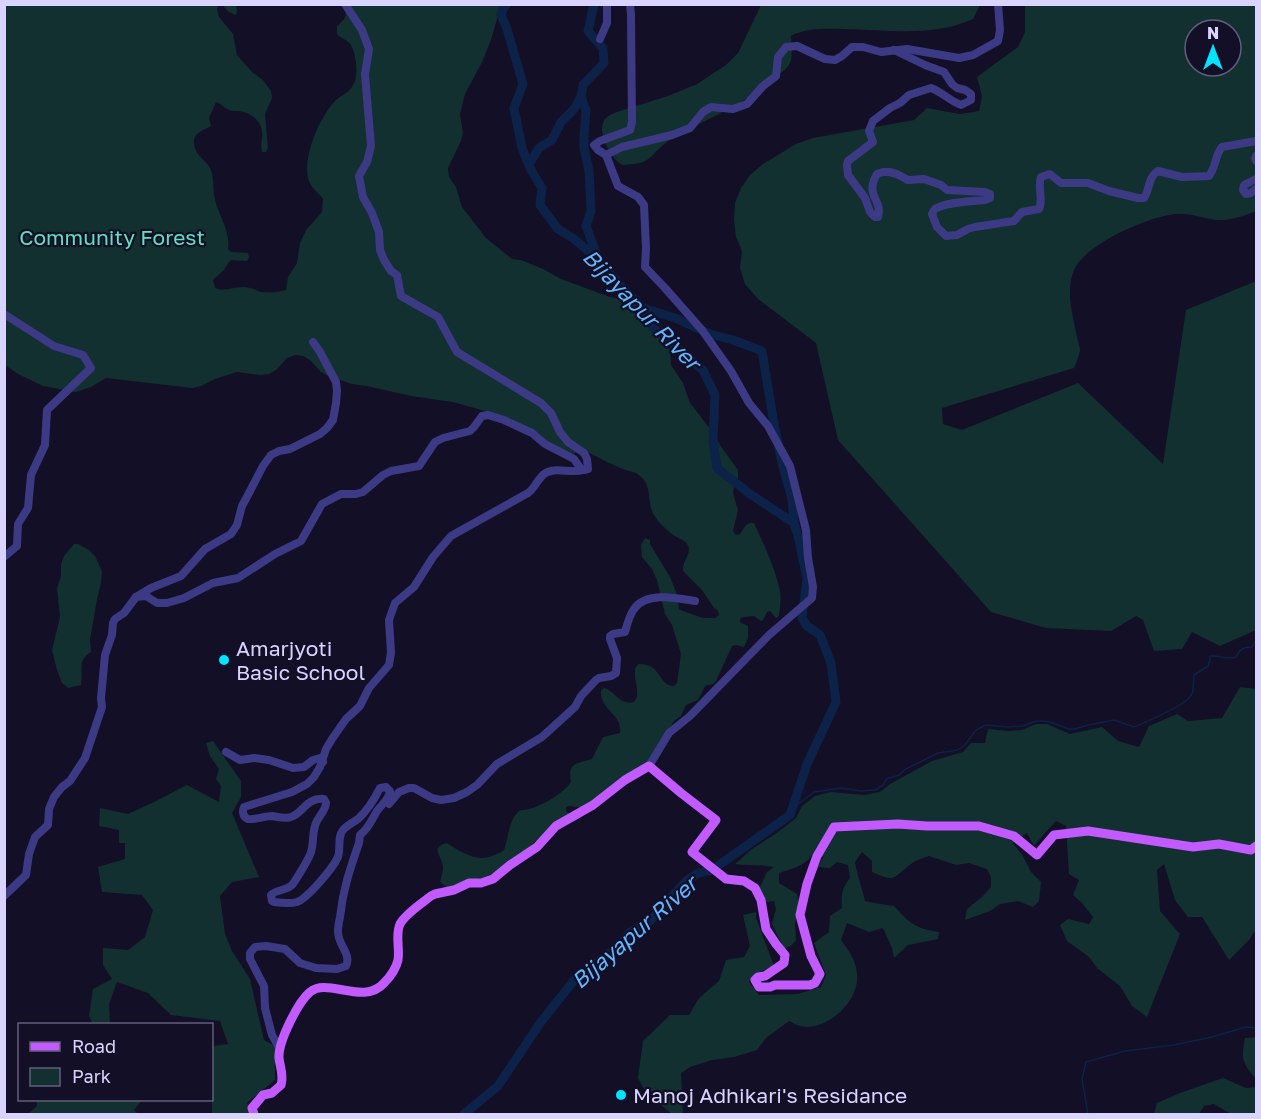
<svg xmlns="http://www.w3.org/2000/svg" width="1261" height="1119" viewBox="0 0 1261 1119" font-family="'Golos Text',sans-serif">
<rect width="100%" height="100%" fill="#130f26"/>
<g fill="#12302f" fill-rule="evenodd">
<path d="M5 5H236L237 11 236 15 229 12 223 6 219 5 217 9 219 17 233 34 237 55 252 72 263 80 271 91 272 98 265 114 268 148 266 152H262C260 145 263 139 262 132 261 120 250 112 238 111 237 111 230 111 229 110 224 108 221 104 216 102L209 118 211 126C205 130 195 132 194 140 193 155 205 158 210 168 214 176 213 186 214 195 217 214 231 230 228 249L231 252 248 253 249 257 247 261 231 260 228 263 224 270 213 280 215 288C224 292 233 287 243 287 251 287 255 290 262 292 270 293 279 292 286 290L288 277 297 263 300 243 306 230 322 212 323 199C318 192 312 189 309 181 301 159 320 116 336 100 342 95 350 92 353 85 359 76 356 54 351 45 347 39 341 39 337 34V26C346 18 349 15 341 5H501L491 40 482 62 465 94 460 114 463 133 461 141 448 168 449 177 456 187 462 207 486 238 512 259 521 260 543 269 561 279 610 297 622 299 642 305 651 312 658 326 668 336 664 344 666 348 670 349 671 365 683 383 690 403 711 430 722 448 738 470V478L734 485 733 493 738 510 733 531 735 534 739 535C745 529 744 522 754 523 763 543 774 565 779 587 782 596 780 606 779 616L776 618 770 611 767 612 763 620 761 621 754 616 742 617 740 619V622L748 626V638L744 647 736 645 732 646 716 681 713 684 705 686 698 700 686 705 681 716 674 721 649 762 583 808 570 806 566 807V811L569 814 547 833 540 837 523 853 496 873 448 888 440 882C441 877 443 872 443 867 443 856 429 849 446 843 451 845 454 848 458 850 476 860 487 861 504 850 508 840 509 821 517 813 520 809 526 810 530 809 544 804 563 794 571 782 567 761 578 764 592 759L603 737 620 733C623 714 599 710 601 690L605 688C613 691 618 700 625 702 645 707 634 682 635 673 635 667 635 669 638 664 662 663 658 686 674 686L677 683 681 654 672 625 665 614 657 580 652 569 642 557 641 545 645 538 650 540V544L670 577 676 592 679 609 683 611 703 618H715L719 615 718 611 714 608 702 590 683 571C682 562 689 557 689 549 688 540 678 539 672 534 667 530 660 524 656 518 644 503 656 485 636 473 631 471 624 470 618 467 604 461 591 453 576 447L575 454 566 452 539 437 532 430 485 411 453 402 411 396 367 386 352 384 328 376 321 372 310 360 303 356 295 355 287 358 276 370 269 374 261 375 237 372 215 379 201 386 192 388 106 378 91 387 76 392 43 386 18 374 5 365Z"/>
<path d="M761 5 762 4 980 5 973 19C934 37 887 30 845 29 827 29 808 27 791 36 791 43 793 56 790 63 788 68 782 72 777 76 759 91 737 105 715 116 699 124 682 131 667 142 653 152 651 163 633 164 630 164 627 165 624 165 612 162 598 134 603 123 605 117 611 114 617 112L668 96 697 84 726 65 738 53Z"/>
<path d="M1025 5H1256V211C1244 216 1230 221 1216 220 1202 218 1190 213 1176 214 1149 216 1085 244 1074 270 1065 291 1073 316 1077 337 1078 341 1080 346 1080 351 1079 356 1076 363 1074 368L942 408 943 424 962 430 1078 383 1163 464 1186 310 1256 281V630L1220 646 1192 632 1182 649 1154 651 1143 620 1136 616 1111 631 1046 628 991 612 838 440 816 343 758 299 745 284 740 268 742 251 736 237 734 220 735 203 741 188 750 175 763 164 796 144 813 138 914 120 927 108 960 114 979 111 982 96 977 77 1018 47 1025 32ZM1195 30H1231V66H1195Z"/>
<path d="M74 544H78L89 550 95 556 102 571 101 583 97 599 90 640 91 652C76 661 84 671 81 685L68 688 62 683 57 670 52 650 60 617 57 588 61 576V564L64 556Z"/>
<path d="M1240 687 1256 689V936L1254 932 1249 940 1229 960 1202 917H1188L1175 900 1164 864 1157 870 1160 911 1180 934 1147 1017 1132 1006 1120 986 1097 968 1089 957 1067 941 1060 925 1068 919 1089 924 1093 917 1082 903 1073 895 1079 880 1069 874 1066 826 1056 821 1044 834 1034 846 1027 833 1013 843 1023 856 1031 872 1041 882 1039 901 1033 907 1018 901 1000 904 990 911 965 920 967 909 982 897 991 887V877L987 869 969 863 956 865 929 856C923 858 916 860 911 864 892 878 897 883 872 872V861L862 852 855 862C857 875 862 887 865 901L874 903 894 906C911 924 914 928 939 932L938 939 908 945 894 958 892 948 883 928 869 932 847 923 841 940C849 951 856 960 857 974 860 999 831 1027 807 1027 801 1027 794 1024 789 1021L766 1038 757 1050 734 1057 712 1060 690 1067 681 1073 683 1114H672L661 1105 647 1095 638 1078 643 1041 670 1015H689L699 998 719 981 726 960 744 957 750 946 743 915 756 912V918L774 966 755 974 749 982 759 995 798 994 821 987 826 975 814 943 829 932 830 916 842 908C841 896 842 887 850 878L848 865 837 862 830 868 818 867 823 857 817 847C807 866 797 867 779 873V883L797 894 799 903 795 924 796 940 792 945 784 949 772 924 776 909 774 901 766 902 759 889 767 872 774 867C760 864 749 866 735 864L752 849 778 832 796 818 802 806 815 796 831 792 864 795 880 792 890 784 932 761 963 752 971 743H985L988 729 1008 731 1022 730 1036 724H1047L1070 734 1102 727 1118 741 1139 747 1149 726 1177 714 1188 721 1222 718Z"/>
<path d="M213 741 241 781V797L232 813 259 877 232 882 220 896 225 934 232 951 250 979 264 1040 275 1046V1080L247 1103 252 1114H212V1046L228 1044 220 1021 171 1015 148 993 117 982 109 1004 110 1024H93L89 1016 93 989 112 979 103 965V948L128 950 145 937 153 910 142 895 102 892 98 867 125 859V843H119V830L99 826 100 808 128 814 154 802 187 785 219 802 221 786 216 779 219 769 210 756 206 743Z"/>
<path d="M1256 1037V1079C1242 1062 1241 1060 1245 1038Z"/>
<path d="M1223 1078 1246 1088 1256 1087V1114H1231L1214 1104 1204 1106 1199 1114H1154L1157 1103 1180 1093Z"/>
<path d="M37 1100H142L134 1110 138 1114H28L37 1106Z"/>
</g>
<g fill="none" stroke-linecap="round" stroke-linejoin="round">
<g stroke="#0c2248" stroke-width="1.5">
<path d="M504 4V7"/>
<path d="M790 815 798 804 814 792 842 788 860 791 875 790 882 786 887 779 899 775 906 769 938 753 958 750 965 745 976 730 986 725 1007 727 1023 726 1036 721H1043L1050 722 1069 729H1075L1088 725 1114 720 1134 727C1146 722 1187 705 1192 694 1194 690 1193 680 1194 675L1208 666 1211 656C1220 655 1226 660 1236 657 1240 649 1244 647 1252 647L1256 640"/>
<path d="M1088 1114 1082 1079 1086 1062 1125 1051 1174 1045 1212 1037 1246 1027 1256 1028"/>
</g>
<g stroke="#0c2248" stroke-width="9">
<path d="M581 97 586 110 584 135V148L589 171 591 211 586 226 598 258"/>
<path d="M529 164 539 148 552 140 561 122 574 109 581 97 583 85 604 63 603 48 588 31 594 4"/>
<path d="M643 308 675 318 710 334 733 340 762 351 774 424 782 463 792 499 794 523"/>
<path d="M464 1114 498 1086 541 1022 575 979 619 946 629 933 650 921 686 881 698 873 712 870 790 815 807 764 836 702 831 663 820 635 807 626 802 618 807 579 799 540 794 523 750 494 717 468 713 440 715 395 703 370 652 326 643 308 621 286 598 259 574 239 558 229 540 205 542 188 531 170 522 148 514 108 523 84 507 29 501 15 504 7 507 4"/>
</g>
<g stroke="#3d3a85" stroke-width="8">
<path d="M630 4 631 15 632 122 630 130 600 141 594 145 598 150 606 155 618 186 638 197 644 205 646 248 645 267 665 288 702 330 731 371 749 403 768 426 790 466 806 530 808 558 813 587 812 598 769 635 690 716 669 733 649 766"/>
<path d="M600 39 607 23V4"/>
<path d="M894 50 925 65 944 72 952 84 957 88 965 90 971 94V100L961 105C950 101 942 92 931 88L909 95 900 103 890 108 873 121 869 131 873 142 848 161 847 165 848 175 865 198 870 212 875 217H878C883 199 864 196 877 174L883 172H889L897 174 908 180 924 179 941 185 947 190 985 192 990 194V198L985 200C973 201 942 202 934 210 933 211 933 213 932 214L937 227 946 236 957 235 968 229 975 227 1014 221 1022 212 1039 209C1044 199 1037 188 1041 177L1050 174 1061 183H1088L1109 191 1138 198H1144C1150 189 1148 177 1158 171L1182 177 1209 176C1216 167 1215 155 1222 147L1256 141"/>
<path d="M606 155 622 147 672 135 690 128 703 112 711 107 733 109 747 104 763 86 776 76 778 57 786 47 797 46 825 59 835 60 842 56 852 47H863L881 52 907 49 959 58 973 55 998 41 1000 30 998 4"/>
<path d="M1256 156 1255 158 1256 161"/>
<path d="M1256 179 1244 185 1243 190 1246 194 1251 193 1256 189"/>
<path d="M4 314 54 346 83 355 91 368 47 410 45 445 31 475 28 508 18 524 17 546 4 557"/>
<path d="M136 597 146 596 157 603H167L184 598 213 583 238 578 275 554 301 541 322 504 341 494H356L363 492 383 475 391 471 419 466 435 442 443 438 470 431 474 427 482 416 488 415 504 420 532 433 545 444 574 459 581 469 585 470 588 469 587 459 584 453 568 442 560 432 551 413 541 403 457 352 438 317 401 296 397 275 391 271 384 260 380 250 379 232 372 213 363 197 362 192 359 176 367 162 371 146 365 74 369 49 362 30 345 4"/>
<path d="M226 752 240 760 254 758 269 760 293 768 304 767 313 760 320 758 323 762"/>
<path d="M389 804 399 792 409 788H414L432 798 441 800 454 798 467 792 477 785 497 764 542 737 575 707 581 696 596 680 599 678 611 676 616 673 617 658 610 639V636L613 634 625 632C627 625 629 616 634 609 646 591 677 598 695 601"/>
<path d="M4 896 26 875 29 854 35 837 48 825 49 809 54 797 62 787 70 781 85 758 102 707 101 698 105 655 112 635 113 623 115 619 124 613 136 597 151 588 181 576 205 549 231 534 237 525 242 506 249 493 263 466 271 455 279 451 290 449 320 434 327 428 333 420 336 403 337 391 336 382 320 352 313 342"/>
<path d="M280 1049 272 1035 265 1008 264 986 250 959V953L255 947 266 946 285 949 300 963 316 968 337 969 346 966C352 954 337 944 338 931 338 926 339 922 340 917 343 889 350 869 359 843L360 835C369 828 371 821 377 811 382 804 389 800 390 791L386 787 380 788C374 800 368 810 358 819 354 822 347 825 343 830 337 837 341 849 338 857 333 868 308 898 297 902 290 904 281 903 274 902L272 901 271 895C277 889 286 891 292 885 296 880 310 857 311 852 314 842 312 833 316 823 319 816 326 810 326 803L324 799C307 797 303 813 291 817 286 819 278 817 272 816 264 816 256 820 248 819 243 817 242 812 244 807L292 792 307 784 314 777 320 767 326 749 332 739 346 719 360 706 369 688 389 665 391 653 389 620 395 603 414 587 433 557 451 536 528 493C535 488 537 480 544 474 554 466 571 474 583 470"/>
</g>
<path stroke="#c25bff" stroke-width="9" d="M254 1114 252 1108 263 1095 272 1093 281 1085C284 1075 280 1067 279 1058 278 1042 298 1002 310 992 327 977 364 1006 384 983 390 977 396 969 398 960 400 948 395 935 400 924 405 914 422 903 431 896L435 894 454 890 469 883H481L493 879 510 865 537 847 556 826 593 805 625 780 649 766 681 793 716 820 692 852 726 879 744 881 755 888 761 900 766 929 776 944 785 955 784 963 765 976 758 977 755 980 759 987H770L775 985H810L815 983 820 974 811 956 800 915 807 884 817 856 834 827 898 824 927 826H979L1014 836 1037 855 1054 835 1088 831 1193 847 1219 844 1251 850 1256 846"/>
</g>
<g fill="#00e5ff" stroke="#130f26" stroke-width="2">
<circle cx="224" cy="660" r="6"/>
<circle cx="621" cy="1095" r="6"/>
</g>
<g text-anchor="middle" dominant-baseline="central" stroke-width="4.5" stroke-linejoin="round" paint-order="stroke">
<g font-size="21" fill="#5fe0c0" stroke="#130f26">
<text x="112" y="237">Community Forest</text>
</g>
<g font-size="21" fill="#d9d4ff" stroke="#130f26" text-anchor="start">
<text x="236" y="648">Amarjyoti<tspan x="236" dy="24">Basic School</tspan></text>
<text x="633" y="1095">Manoj Adhikari's Residance</text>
</g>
<g font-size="22" font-style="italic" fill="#62b6ff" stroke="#130f26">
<text transform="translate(642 309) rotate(46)">Bijayapur River</text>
<text transform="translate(634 932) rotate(-41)">Bijayapur River</text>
</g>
</g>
<rect width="1261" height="1119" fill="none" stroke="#d9d4ff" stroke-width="12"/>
<rect x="18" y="1023" width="195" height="78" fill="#130f26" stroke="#625e7d" stroke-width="1.5"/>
<rect x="30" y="1042" width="30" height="9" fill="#c25bff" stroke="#625e7d" stroke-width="1.5"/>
<text x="72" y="1053" font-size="18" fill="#d9d4ff">Road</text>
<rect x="30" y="1068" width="30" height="18" fill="#12302f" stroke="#625e7d" stroke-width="1.5"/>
<text x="72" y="1083" font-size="18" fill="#d9d4ff">Park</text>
<g transform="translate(1213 48)"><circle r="28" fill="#130f26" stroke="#625e7d" stroke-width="1.5"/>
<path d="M0-4.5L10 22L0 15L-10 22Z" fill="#00e5ff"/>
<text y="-9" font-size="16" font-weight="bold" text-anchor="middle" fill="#d9d4ff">N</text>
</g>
</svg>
